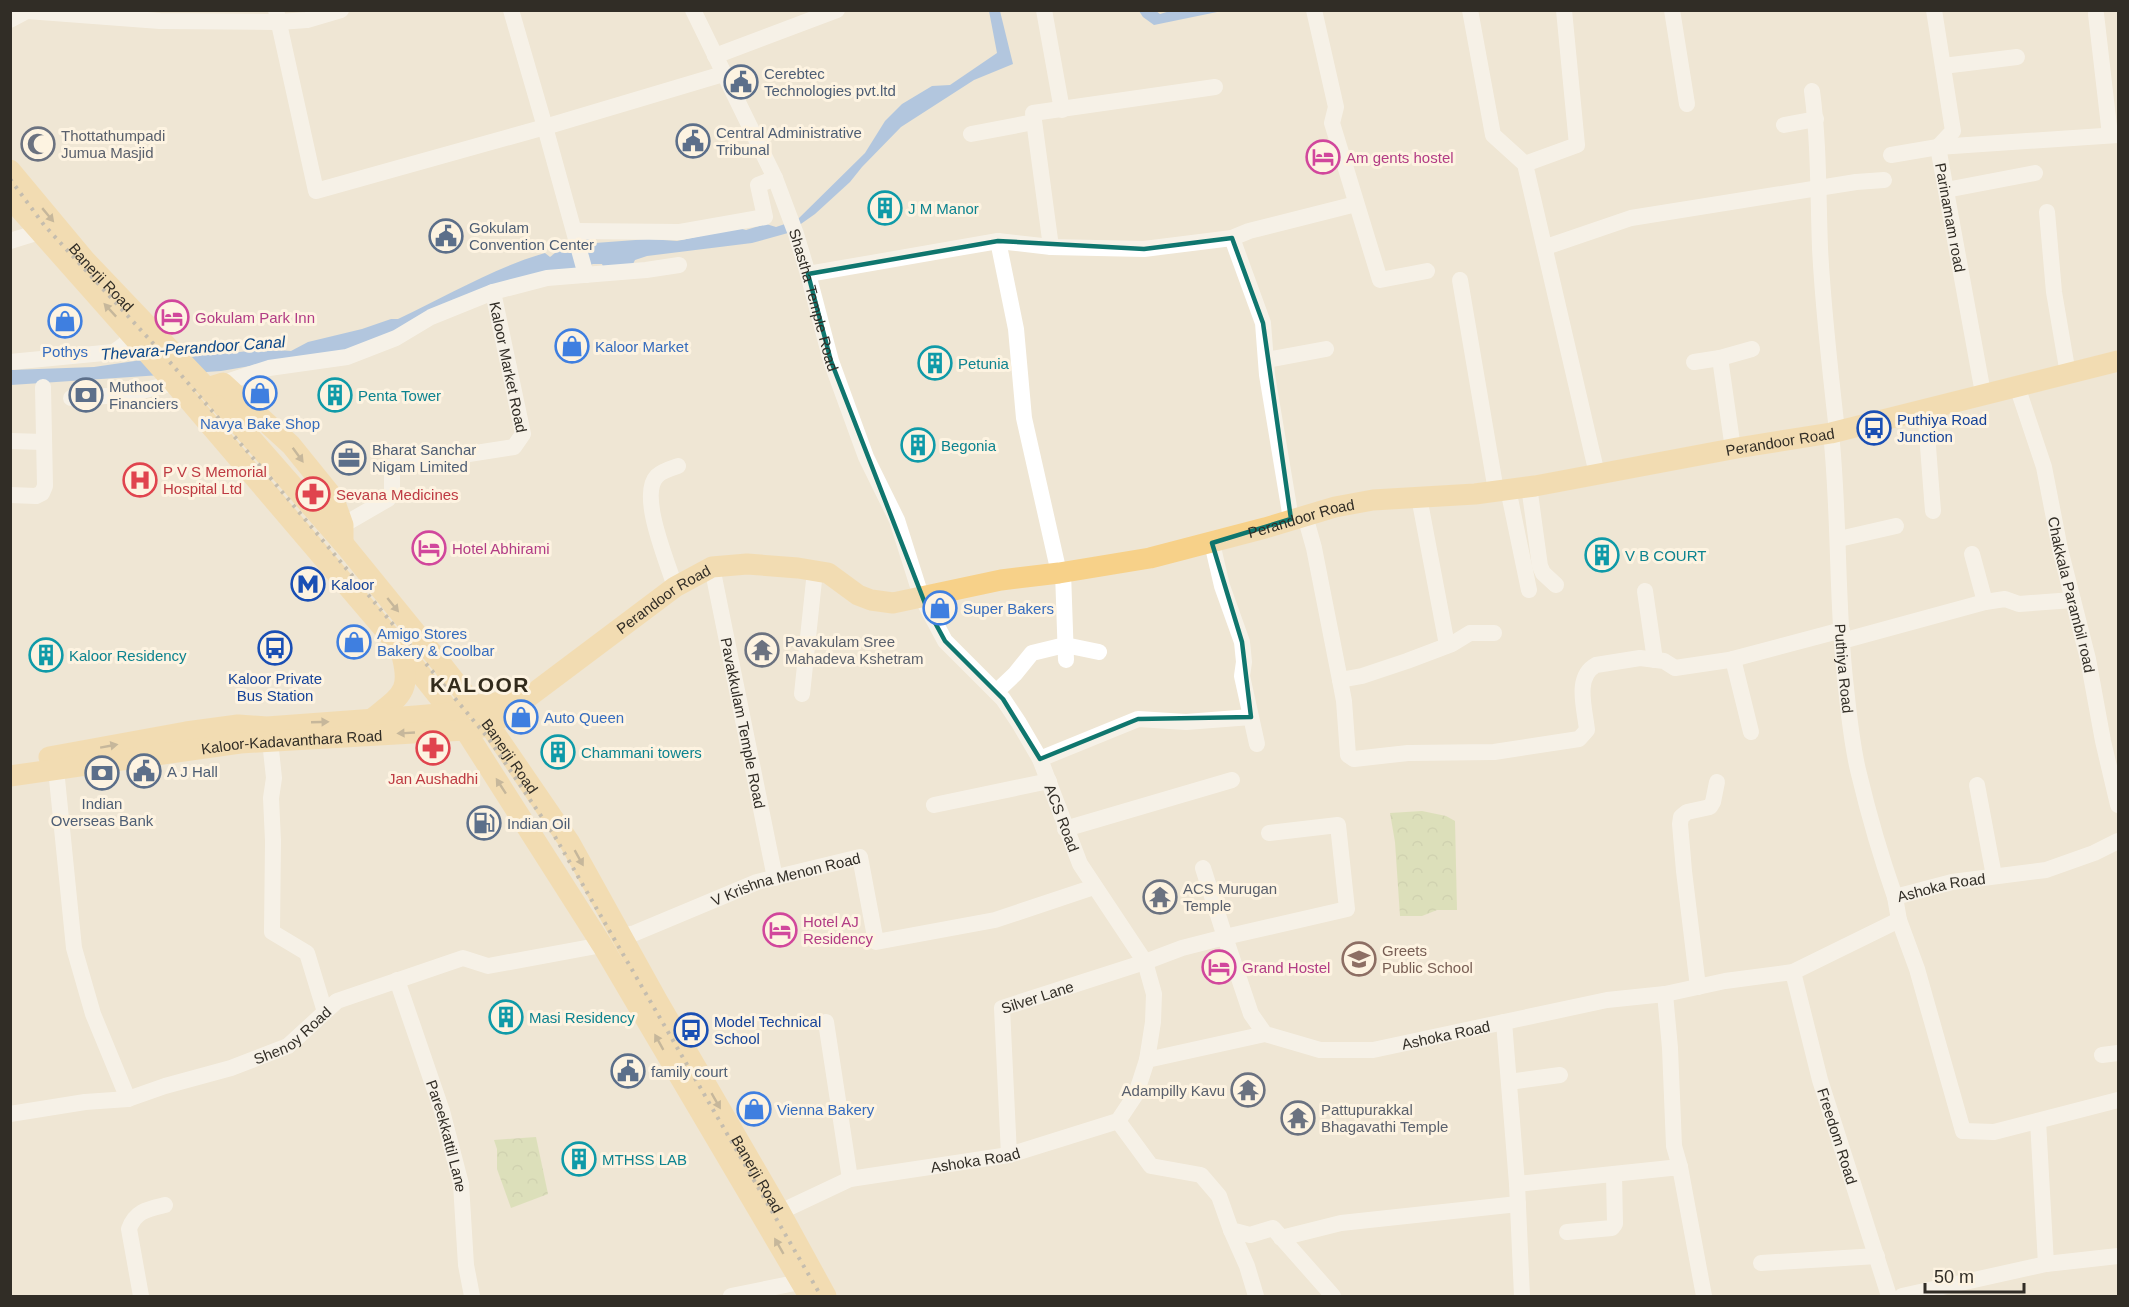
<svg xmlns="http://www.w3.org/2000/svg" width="2129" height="1307" viewBox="0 0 2129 1307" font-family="Helvetica,sans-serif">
<defs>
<pattern id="forest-crowns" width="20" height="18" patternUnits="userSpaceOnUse" patternTransform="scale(1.5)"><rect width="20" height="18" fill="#c6d89c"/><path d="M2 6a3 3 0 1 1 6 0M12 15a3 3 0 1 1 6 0" fill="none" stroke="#abba86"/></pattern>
</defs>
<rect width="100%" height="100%" fill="#efe6d4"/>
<g fill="url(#forest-crowns)">
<path d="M1422 811 1446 816 1455 821 1457 910H1437L1422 916H1400L1395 842 1390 813Z"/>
<path d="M536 1137 548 1194 511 1208 497 1169V1149L494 1140Z"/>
</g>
<g fill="#68a1eb">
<path d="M989 11H1000L1013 64 974 80 901 127 862 167 850 182 815 214 788 233 752 243 647 256 635 260 632 266 604 269 602 264H593L356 348 221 371 11 385V370L94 367 196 352 223 354 264 349 291 351 308 342 362 329 391 319H398C447 296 493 268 545 253L550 257C558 251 578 230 588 236 591 238 593 241 595 243L649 239 677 241 738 228 746 230 766 224 776 227 797 220 865 153 885 121 902 104 932 86 950 85 997 53Z"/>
<path d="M1139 11H1156L1160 14 1170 11H1222L1154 25 1143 17Z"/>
</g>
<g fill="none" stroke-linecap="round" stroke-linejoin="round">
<g stroke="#fff" stroke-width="16">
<path d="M276 10 316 191 545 127 586 275"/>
<path d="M511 10 545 127 723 74"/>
<path id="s1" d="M693 10 775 178 796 234 808 274 831 361 866 457 897 520 921 596 945 641 1003 699 1019 723 1040 759 1080 864 1145 962 1154 994 1153 1022 1147 1060"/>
<path d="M1044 10 1062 110"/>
<path d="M1314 10 1336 107 1332 123 1380 280 1427 271"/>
<path d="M1470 10 1493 135 1525 164 1597 474"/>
<path d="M1672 10 1687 104"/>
<path id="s2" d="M1934 10 1953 131 1938 147 1983 393"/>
<path d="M2096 14 2110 135"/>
<path d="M10 20 27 11 160 21 279 22 307 20 341 10"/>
<path d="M715 56 837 10"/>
<path d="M1943 66 2017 57"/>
<path d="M1812 91C1819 143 1818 195 1820 248 1823 309 1830 370 1837 431"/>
<path d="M1784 125 1816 119"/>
<path d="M971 134 1034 122"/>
<path d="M1891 155 1938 147 2118 135"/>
<path d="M1525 164 1577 145 1564 10"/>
<path d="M1946 190 2035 173"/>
<path d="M2047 212 2054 292 2068 374"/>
<path d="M575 231 680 232 765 217 758 185 775 178"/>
<path d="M1232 238 1263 323 1267 375 1291 519"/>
<path d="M10 241 39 232"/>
<path d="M998 241 1016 329 1024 418 1059 573"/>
<path d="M1051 247 1033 113 1215 87"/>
<path d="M1546 247 1631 218 1856 182 1884 180"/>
<path d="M808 274 998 241 1051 247 1144 249 1232 238 1249 231 1356 204"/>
<path d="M1460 280 1496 491"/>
<path d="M493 292 547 278 646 270 679 265"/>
<path d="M1720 358 1733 449"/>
<path d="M1266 360 1326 349"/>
<path d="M10 362 114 352 125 344 131 333"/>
<path d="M1694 362 1720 358 1752 349"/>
<path id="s3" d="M223 383 269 368 347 357 396 338 431 317 493 292 523 434 514 447 392 466V493L388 499 343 525"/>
<path id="s4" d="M2017 386 2044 467 2060 549 2088 659 2103 741 2118 805"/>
<path d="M71 398 125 395 174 383"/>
<path d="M1925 408 1933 511"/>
<path id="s5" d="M1831 433C1840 518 1836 604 1846 688 1849 716 1852 747 1859 774 1869 816 1881 857 1895 897"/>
<path d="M10 441 44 442"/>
<path d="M1529 486 1540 566 1543 573 1556 585"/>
<path d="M1508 489 1529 590"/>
<path d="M10 495 36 496 42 493 45 486 43 387"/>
<path d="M1419 497 1447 645"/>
<path d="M1305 516 1314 548 1340 680 1344 701 1348 755 1354 759 1408 753 1494 752 1579 739 1587 730C1585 709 1574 677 1596 665L1640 658 1664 661 1675 668 1729 660 1842 630"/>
<path d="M1839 539 1896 526"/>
<path d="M1212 543 1222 586 1242 642 1244 662 1242 676 1257 744"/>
<path d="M1972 554 1985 602"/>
<path id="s6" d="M712 567 775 878"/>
<path d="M1063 572 1066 660"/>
<path d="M675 587C668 563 638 495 657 476 662 471 672 468 678 466"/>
<path d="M1645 591 1655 660"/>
<path d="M1842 641 1985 602 2005 599 2019 604 2073 600"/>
<path d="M1733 659 1751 732"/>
<path d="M1340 680 1362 676 1407 661 1452 644 1470 633H1494"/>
<path d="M996 692 1015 674 1032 653 1065 645 1099 652"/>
<path d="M802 694 815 571"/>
<path d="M270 741 274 778 271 798 273 841 272 932 307 953 325 1012"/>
<path d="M1040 759 1138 719 1186 722 1251 717"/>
<path d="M56 769 74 948 93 1014 128 1099"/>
<path d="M1977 785 1994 876"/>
<path d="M934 805 1049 781"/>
<path d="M1065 829 1232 780"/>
<path d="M1203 868 1225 937 1347 909 1338 825 1269 833"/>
<path d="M1899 920 1917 969 1963 1131 1994 1132 2118 1100"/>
<path id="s7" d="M622 936 635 933 757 882 860 857 876 942 995 920 1094 887"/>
<path id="s8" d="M1793 972 1820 1080 1889 1296"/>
<path id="s9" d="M397 980 442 1111 461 1184 466 1265 472 1296"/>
<path d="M1698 987 1684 871 1680 824 1681 817 1687 812 1710 807 1713 802 1717 782"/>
<path d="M1665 994 1670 1048 1674 1146 1680 1167"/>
<path d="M826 1022 850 1179"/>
<path d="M1504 1022 1517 1184 1522 1296"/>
<path d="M2102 1055 2118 1053"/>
<path d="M1509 1082 1560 1075"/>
<path id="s10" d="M10 1114 85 1102 128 1099 165 1086 231 1068 288 1046 337 1001 463 958 488 966 602 945"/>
<path d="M1118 1121 1151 1166 1201 1175 1219 1196 1231 1230 1250 1235 1273 1228 1333 1296"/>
<path d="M2038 1121 2046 1264"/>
<path id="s11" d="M1009 1155 1002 1008 1145 962 1182 948 1225 937 1251 1014 1265 1034"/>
<path d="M1517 1184 1680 1167 1704 1296"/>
<path id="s12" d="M780 1212 850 1179 1009 1155 1118 1121 1136 1094 1147 1060 1265 1034 1320 1050H1373L1607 1000 1665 994 1725 981 1793 972 1899 920 1895 897 1952 882 2046 870 2094 853 2118 841"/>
<path d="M1231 1230 1247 1266 1256 1296"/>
<path d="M1567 1232 1612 1228 1615 1224 1614 1174"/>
<path d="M1281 1238 1341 1223 1518 1204"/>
<path d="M1761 1263 1877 1256"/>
<path d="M141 1296 129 1229C135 1211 148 1209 165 1205"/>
<path d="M731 1296 800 1282 812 1277"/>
<path d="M1902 1296 2046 1264 2118 1256"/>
</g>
<g stroke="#f7d189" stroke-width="21">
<path id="s13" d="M10 170 85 260 207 388 343 543 443 666 490 726 570 843 657 1000 780 1212 826 1296"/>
<path d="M10 198 174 383 400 648 465 730 602 945 809 1296"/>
<path d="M207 388 223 383 291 445 333 497 343 525V543"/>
<path d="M373 718C402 695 412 691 401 652"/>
<path d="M49 757 186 732 238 725 267 727 416 716 450 713 473 706 524 699"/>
<path id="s14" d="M10 776 240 743 465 730 490 726 675 587 712 567 747 564 798 568 828 573 858 595 871 600 893 603 1001 580 1059 573 1150 558 1265 528 1335 507 1373 500 1475 494 1535 486 1737 448 1831 433 2118 361"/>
</g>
<path stroke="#938c80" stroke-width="4" stroke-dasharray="3 6" stroke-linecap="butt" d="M10 179 44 225 162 353 273 481 489 739 554 835 821 1296"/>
</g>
<defs><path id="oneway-solid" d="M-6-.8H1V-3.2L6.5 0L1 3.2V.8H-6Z" transform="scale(1.5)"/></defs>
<g fill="#947f58">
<use href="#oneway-solid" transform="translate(48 215) rotate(50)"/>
<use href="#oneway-solid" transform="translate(110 310) rotate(-133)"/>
<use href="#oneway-solid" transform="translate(298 455) rotate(54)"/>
<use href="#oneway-solid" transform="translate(393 605) rotate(51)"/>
<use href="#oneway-solid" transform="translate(320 722) rotate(-2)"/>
<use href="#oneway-solid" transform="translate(406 733) rotate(177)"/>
<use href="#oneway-solid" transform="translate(109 746) rotate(-10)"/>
<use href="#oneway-solid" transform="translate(501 786) rotate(-123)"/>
<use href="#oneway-solid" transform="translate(579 858) rotate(61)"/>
<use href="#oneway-solid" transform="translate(659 1042) rotate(-119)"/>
<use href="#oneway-solid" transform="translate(716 1101) rotate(60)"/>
<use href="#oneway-solid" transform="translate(779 1246) rotate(-120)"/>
</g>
<path d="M0 0H2129V1307H0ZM1232 238 1263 323 1291 519 1212 543 1242 642 1251 717 1138 719 1040 759 1003 699 945 641 926 606 831 361 808 274 998 241 1144 249Z" fill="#efe6d4" fill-opacity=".55" fill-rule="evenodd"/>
<path fill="none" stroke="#0f766e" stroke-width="4.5" stroke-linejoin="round" d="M1232 238 1263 323 1291 519 1212 543 1242 642 1251 717 1138 719 1040 759 1003 699 945 641 926 606 831 361 808 274 998 241 1144 249Z"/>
<defs>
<g id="civic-ring" transform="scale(1.725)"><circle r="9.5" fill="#fdf3e1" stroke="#5c6f8a" stroke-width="1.5"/><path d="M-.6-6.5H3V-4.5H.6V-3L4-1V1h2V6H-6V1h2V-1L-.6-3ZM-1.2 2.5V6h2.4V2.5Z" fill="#5c6f8a"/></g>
<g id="mosque-ring" transform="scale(1.725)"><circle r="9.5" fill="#fdf3e1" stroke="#6b7280" stroke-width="1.5"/><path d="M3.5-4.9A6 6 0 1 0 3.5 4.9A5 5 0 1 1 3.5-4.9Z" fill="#6b7280"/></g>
<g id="hotel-ring" transform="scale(1.725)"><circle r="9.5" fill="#fdf3e1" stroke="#d1479c" stroke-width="1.5"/><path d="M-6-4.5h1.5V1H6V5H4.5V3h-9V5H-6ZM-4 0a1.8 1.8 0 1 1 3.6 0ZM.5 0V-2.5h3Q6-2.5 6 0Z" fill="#d1479c"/></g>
<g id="building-ring" transform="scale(1.725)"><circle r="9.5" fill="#fdf3e1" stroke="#0f9aa8" stroke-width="1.5"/><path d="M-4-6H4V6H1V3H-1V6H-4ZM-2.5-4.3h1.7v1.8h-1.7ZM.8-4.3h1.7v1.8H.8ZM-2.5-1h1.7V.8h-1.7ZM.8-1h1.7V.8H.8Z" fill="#0f9aa8"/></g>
<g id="shop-ring" transform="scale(1.725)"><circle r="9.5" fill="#fdf3e1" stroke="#3f7fe0" stroke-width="1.5"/><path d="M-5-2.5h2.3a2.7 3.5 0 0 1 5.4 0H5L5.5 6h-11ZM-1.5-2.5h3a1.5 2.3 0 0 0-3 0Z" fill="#3f7fe0"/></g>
<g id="bank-ring" transform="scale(1.725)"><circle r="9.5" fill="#fdf3e1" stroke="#5c6f8a" stroke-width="1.5"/><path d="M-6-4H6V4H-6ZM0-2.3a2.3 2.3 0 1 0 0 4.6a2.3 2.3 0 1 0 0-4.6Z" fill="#5c6f8a"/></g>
<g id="bus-ring" transform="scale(1.725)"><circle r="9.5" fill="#fdf3e1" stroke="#1a4fb4" stroke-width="1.5"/><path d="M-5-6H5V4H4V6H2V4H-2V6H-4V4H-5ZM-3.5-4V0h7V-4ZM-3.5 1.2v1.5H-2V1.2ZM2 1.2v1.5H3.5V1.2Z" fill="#1a4fb4"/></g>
<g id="office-ring" transform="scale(1.725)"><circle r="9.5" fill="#fdf3e1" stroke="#5c6f8a" stroke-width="1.5"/><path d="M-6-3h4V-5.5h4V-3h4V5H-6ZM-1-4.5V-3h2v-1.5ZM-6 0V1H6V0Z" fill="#5c6f8a"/></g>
<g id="hospital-ring" transform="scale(1.725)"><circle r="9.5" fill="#fdf3e1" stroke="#e0444e" stroke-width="1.5"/><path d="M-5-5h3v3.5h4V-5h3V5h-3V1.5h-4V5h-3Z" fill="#e0444e"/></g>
<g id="pharmacy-ring" transform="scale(1.725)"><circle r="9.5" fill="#fdf3e1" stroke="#e0444e" stroke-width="1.5"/><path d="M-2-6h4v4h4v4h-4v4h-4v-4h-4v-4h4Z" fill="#e0444e"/></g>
<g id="metro-ring" transform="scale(1.725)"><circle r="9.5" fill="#fdf3e1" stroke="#1a4fb4" stroke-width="1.5"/><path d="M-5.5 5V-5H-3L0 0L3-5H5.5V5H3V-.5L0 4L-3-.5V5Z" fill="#1a4fb4"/></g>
<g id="temple-ring" transform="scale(1.725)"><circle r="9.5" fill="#fdf3e1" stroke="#6b7280" stroke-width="1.5"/><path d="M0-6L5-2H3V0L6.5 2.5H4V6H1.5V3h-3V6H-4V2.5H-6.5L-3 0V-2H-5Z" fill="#6b7280"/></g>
<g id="fuel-ring" transform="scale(1.725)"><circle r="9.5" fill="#fdf3e1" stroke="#5c6f8a" stroke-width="1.5"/><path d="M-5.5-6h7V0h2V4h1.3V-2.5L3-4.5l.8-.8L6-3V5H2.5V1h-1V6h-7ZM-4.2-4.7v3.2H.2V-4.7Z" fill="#5c6f8a"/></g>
<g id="school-ring" transform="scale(1.725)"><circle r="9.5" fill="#fdf3e1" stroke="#8d6e63" stroke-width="1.5"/><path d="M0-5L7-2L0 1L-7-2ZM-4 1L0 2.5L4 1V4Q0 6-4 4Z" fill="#8d6e63"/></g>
</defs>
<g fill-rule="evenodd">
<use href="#civic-ring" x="741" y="82"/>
<use href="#civic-ring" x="693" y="141"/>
<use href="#mosque-ring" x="38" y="144"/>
<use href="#hotel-ring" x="1323" y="157"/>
<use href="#building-ring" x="885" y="208"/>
<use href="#civic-ring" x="446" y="236"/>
<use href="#hotel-ring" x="172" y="317"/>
<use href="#shop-ring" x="65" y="321"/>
<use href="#shop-ring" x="572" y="346"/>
<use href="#building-ring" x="935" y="363"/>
<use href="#shop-ring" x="260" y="393"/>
<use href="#bank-ring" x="86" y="395"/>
<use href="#building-ring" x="335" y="395"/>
<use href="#bus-ring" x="1874" y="428"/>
<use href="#building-ring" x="918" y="445"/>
<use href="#office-ring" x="349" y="458"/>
<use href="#hospital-ring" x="140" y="480"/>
<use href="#pharmacy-ring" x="313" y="494"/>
<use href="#hotel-ring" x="429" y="548"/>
<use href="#building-ring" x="1602" y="555"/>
<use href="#metro-ring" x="308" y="584"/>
<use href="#shop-ring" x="940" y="608"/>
<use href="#shop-ring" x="354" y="642"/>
<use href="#bus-ring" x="275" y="648"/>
<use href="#temple-ring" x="762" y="650"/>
<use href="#building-ring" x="46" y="655"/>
<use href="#shop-ring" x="521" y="717"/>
<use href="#pharmacy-ring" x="433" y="748"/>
<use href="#building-ring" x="558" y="752"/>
<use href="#civic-ring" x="144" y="771"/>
<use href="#bank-ring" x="102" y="773"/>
<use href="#fuel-ring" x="484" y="823"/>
<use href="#temple-ring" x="1160" y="897"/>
<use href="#hotel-ring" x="780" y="930"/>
<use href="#school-ring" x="1359" y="959"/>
<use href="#hotel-ring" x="1219" y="967"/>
<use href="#building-ring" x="506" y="1017"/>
<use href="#bus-ring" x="691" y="1030"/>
<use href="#civic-ring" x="628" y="1071"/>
<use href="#temple-ring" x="1248" y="1090"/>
<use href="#shop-ring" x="754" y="1109"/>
<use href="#temple-ring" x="1298" y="1118"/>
<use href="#building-ring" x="579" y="1159"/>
</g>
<g text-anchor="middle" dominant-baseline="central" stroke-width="6" stroke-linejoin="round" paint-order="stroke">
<g font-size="15" fill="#4e5e75" stroke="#fdf3e1" text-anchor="start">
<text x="764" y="73">Cerebtec<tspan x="764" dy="17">Technologies pvt.ltd</tspan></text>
<text x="716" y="132">Central Administrative<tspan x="716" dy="17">Tribunal</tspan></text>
<text x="469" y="227">Gokulam<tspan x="469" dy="17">Convention Center</tspan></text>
<text x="109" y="386">Muthoot<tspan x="109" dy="17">Financiers</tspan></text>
<text x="372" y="449">Bharat Sanchar<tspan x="372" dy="17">Nigam Limited</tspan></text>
<text x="167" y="771">A J Hall</text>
<text x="102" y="803" text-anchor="middle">Indian<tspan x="102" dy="17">Overseas Bank</tspan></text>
<text x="507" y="823">Indian Oil</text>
<text x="651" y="1071">family court</text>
</g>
<g font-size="15" fill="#5b616d" stroke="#fdf3e1" text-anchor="start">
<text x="61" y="135">Thottathumpadi<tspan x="61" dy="17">Jumua Masjid</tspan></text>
<text x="785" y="641">Pavakulam Sree<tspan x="785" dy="17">Mahadeva Kshetram</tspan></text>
<text x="1183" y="888">ACS Murugan<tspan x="1183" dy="17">Temple</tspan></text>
<text x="1225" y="1090" text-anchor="end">Adampilly Kavu</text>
<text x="1321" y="1109">Pattupurakkal<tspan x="1321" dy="17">Bhagavathi Temple</tspan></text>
</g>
<g font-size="15" fill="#b23c85" stroke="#fdf3e1" text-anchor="start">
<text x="1346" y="157">Am gents hostel</text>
<text x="195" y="317">Gokulam Park Inn</text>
<text x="452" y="548">Hotel Abhirami</text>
<text x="803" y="921">Hotel AJ<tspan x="803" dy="17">Residency</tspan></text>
<text x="1242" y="967">Grand Hostel</text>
</g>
<g font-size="15" fill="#0d838f" stroke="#fdf3e1" text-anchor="start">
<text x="908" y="208">J M Manor</text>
<text x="958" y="363">Petunia</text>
<text x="358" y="395">Penta Tower</text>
<text x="941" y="445">Begonia</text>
<text x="1625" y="555">V B COURT</text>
<text x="69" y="655">Kaloor Residency</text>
<text x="581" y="752">Chammani towers</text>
<text x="529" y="1017">Masi Residency</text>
<text x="602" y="1159">MTHSS LAB</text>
</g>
<g font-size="15" fill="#312d26" stroke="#fdf3e1">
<text stroke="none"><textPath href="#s2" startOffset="216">Parinamam road</textPath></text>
<text stroke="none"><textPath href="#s13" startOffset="141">Banerji Road</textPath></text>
<text stroke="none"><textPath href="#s1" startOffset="315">Shastha Temple Road</textPath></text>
<text stroke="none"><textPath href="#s3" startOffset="364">Kaloor Market Road</textPath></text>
<text stroke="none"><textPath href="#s14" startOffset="1850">Perandoor Road</textPath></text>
<text stroke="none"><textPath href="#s14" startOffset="1364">Perandoor Road</textPath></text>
<text stroke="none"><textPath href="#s4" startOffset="216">Chakkala Parambil road</textPath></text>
<text stroke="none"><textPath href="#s14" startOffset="698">Perandoor Road</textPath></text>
<text stroke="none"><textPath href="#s5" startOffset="236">Puthiya Road</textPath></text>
<text stroke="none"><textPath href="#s6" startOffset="159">Pavakkulam Temple Road</textPath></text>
<text stroke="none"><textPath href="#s14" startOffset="284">Kaloor-Kadavanthara Road</textPath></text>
<text stroke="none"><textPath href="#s13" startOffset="771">Banerji Road</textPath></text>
<text stroke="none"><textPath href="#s1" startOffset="897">ACS Road</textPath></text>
<text stroke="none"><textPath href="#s7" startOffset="174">V Krishna Menon Road</textPath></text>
<text stroke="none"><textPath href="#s12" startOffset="1268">Ashoka Road</textPath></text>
<text stroke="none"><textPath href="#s11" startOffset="184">Silver Lane</textPath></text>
<text stroke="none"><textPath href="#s10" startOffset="297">Shenoy Road</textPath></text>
<text stroke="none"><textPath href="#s12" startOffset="726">Ashoka Road</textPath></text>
<text stroke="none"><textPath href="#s9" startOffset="164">Pareekkattil Lane</textPath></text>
<text stroke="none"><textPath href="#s8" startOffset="170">Freedom Road</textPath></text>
<text stroke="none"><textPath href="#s12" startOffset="204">Ashoka Road</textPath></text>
<text stroke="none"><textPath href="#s13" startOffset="1257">Banerji Road</textPath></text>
</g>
<g font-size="15" fill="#366cbe" stroke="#fdf3e1" text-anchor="start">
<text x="595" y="346">Kaloor Market</text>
<text x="65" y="351" text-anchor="middle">Pothys</text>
<text x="260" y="423" text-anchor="middle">Navya Bake Shop</text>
<text x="963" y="608">Super Bakers</text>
<text x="377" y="633">Amigo Stores<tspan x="377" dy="17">Bakery &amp; Coolbar</tspan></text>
<text x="544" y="717">Auto Queen</text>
<text x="777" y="1109">Vienna Bakery</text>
</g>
<g font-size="15" fill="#164399" stroke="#fdf3e1" text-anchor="start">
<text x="1897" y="419">Puthiya Road<tspan x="1897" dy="17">Junction</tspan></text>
<text x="331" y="584">Kaloor</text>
<text x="275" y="678" text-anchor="middle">Kaloor Private<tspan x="275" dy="17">Bus Station</tspan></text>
<text x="714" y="1021">Model Technical<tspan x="714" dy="17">School</tspan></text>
</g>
<g font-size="15" fill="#be3a42" stroke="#fdf3e1" text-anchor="start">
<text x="163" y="471">P V S Memorial<tspan x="163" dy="17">Hospital Ltd</tspan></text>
<text x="336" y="494">Sevana Medicines</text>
<text x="433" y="778" text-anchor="middle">Jan Aushadhi</text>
</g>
<g font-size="15" fill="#785e54" stroke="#fdf3e1" text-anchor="start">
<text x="1382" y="950">Greets<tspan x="1382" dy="17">Public School</tspan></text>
</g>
<g font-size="16" font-style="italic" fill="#0b4789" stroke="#fdf3e1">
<text transform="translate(193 348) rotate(-4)">Thevara-Perandoor Canal</text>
</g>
<g font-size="21" font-weight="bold" letter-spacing="1.5" fill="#322b1c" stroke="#fdf3e1">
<text x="480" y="684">KALOOR</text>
</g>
</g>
<rect width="2129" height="1307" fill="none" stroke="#312d26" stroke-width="24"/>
<path d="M1925 1283v9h99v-9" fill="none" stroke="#312d26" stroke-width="3"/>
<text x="1934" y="1283" font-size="18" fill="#312d26" stroke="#fdf3e1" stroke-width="4.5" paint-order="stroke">50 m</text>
</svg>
